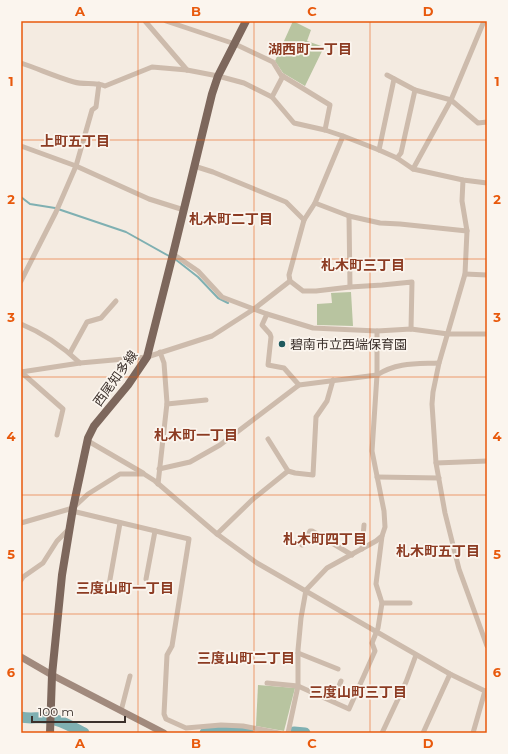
<svg xmlns="http://www.w3.org/2000/svg" width="508" height="754" viewBox="0 0 508 754" font-family="Montserrat,'Noto Sans JP',sans-serif">
<rect width="100%" height="100%" fill="#f4ebe1"/>
<g fill="#b8c4a0">
<path d="M293 21 311 30 307 41 324 47 305 86 283 73 275 61Z"/>
<path d="M351 292 353 326 317 325V304L332 303 331 293Z"/>
<path d="M258 685 295 688 284 731 256 726Z"/>
</g>
<g fill="none" stroke-linecap="round" stroke-linejoin="round">
<g stroke="#7fb0b2" stroke-width="2">
<path d="M21 197 30 204 55 208 126 232 169 256"/>
<path d="M175 259 198 277 218 298 228 303"/>
</g>
<g stroke="#7fb0b2" stroke-width="11">
<path d="M21 717C29 719 38 717 46 718 59 719 72 727 84 733"/>
<path d="M294 732 305 733"/>
<path d="M205 733C215 728 226 731 236 733"/>
<path d="M238 733 248 732"/>
</g>
<g stroke="#cdbbac" stroke-width="5">
<path d="M145 21 187 70"/>
<path d="M166 21 235 44 273 62 281 75 330 105 325 130"/>
<path d="M21 63C39 69 56 77 74 82 84 85 95 82 105 86L152 67 187 70 218 76 244 83 272 97 294 123 325 130 343 136 379 150 397 158 413 169 463 180 487 183"/>
<path d="M387 75 415 90 451 100 478 123 487 122"/>
<path d="M272 97 283 76"/>
<path d="M343 136 315 203 304 220 289 275 290 281 303 291H316L350 287 382 285 412 282 411 329"/>
<path d="M21 146 76 166 149 199 184 210"/>
<path d="M379 150 394 79"/>
<path d="M397 158 401 153 415 90"/>
<path d="M194 166 213 172 286 202 304 220"/>
<path d="M413 169 451 100 484 21"/>
<path d="M463 180 462 201 467 231 465 274 439 363 433 392 432 404 436 463 445 513 459 569 487 646"/>
<path d="M315 203 349 216 380 223 400 224 467 231"/>
<path d="M349 216 350 287"/>
<path d="M173 254 198 271 222 297 267 314 313 328 377 331 411 329 448 334H487"/>
<path d="M465 274 487 275"/>
<path d="M21 281 56 212 76 166 92 110 96 107 99 84"/>
<path d="M267 314 262 325 270 334 271 337 268 365 284 368 299 385"/>
<path d="M21 324C43 333 63 347 80 363"/>
<path d="M70 353 87 322 101 318 116 301"/>
<path d="M21 372 80 363 147 357 212 336 254 309 290 281"/>
<path d="M21 372 63 409 57 435"/>
<path d="M167 404 206 400"/>
<path d="M268 439 288 471"/>
<path d="M88 441 143 473"/>
<path d="M436 463 487 461"/>
<path d="M159 469 190 462 220 445 299 385 377 375C397 362 417 364 439 363"/>
<path d="M377 477 439 478"/>
<path d="M158 484 167 403 164 363 160 352"/>
<path d="M72 511 189 539 172 646 167 655 164 714 166 719 186 728 221 725 243 726 279 733"/>
<path d="M21 523 73 508 88 494 120 474H144L155 481 217 534 257 563 450 674 487 692"/>
<path d="M217 534 252 500 288 471 295 473 313 475 316 417 327 401 333 380"/>
<path d="M302 545 310 531H312L352 555"/>
<path d="M362 549 364 525"/>
<path d="M146 579 155 531"/>
<path d="M21 580 23 577 43 563 57 541 69 529"/>
<path d="M109 585 120 523"/>
<path d="M382 603H410"/>
<path d="M298 653 338 669"/>
<path d="M267 683 298 686 349 709 375 651 372 643 378 628 382 603 376 584 382 536"/>
<path d="M333 701 341 681"/>
<path d="M121 711 130 676"/>
<path d="M288 733 298 686V650L301 618 306 590 327 568 376 541 382 536 385 527 384 511 372 451 377 375V331"/>
<path d="M382 733 406 682 416 655"/>
<path d="M423 733 450 674"/>
<path d="M473 733 485 691"/>
</g>
<path stroke="#a18a7d" stroke-width="7" d="M21 657 52 675 164 733"/>
<path stroke="#7d675c" stroke-width="8" d="M50 733 52 675 62 575 73 508 88 438 94 426 128 385 147 357 173 254 212 94 218 76 246 21"/>
</g>
<path fill="none" stroke="#e8590c" stroke-width="1" stroke-opacity="0.55" d="M138 21V733M254 21V733M370 21V733M21 140H487M21 259H487M21 377H487M21 495H487M21 614H487"/>
<circle fill="#1f5a5e" stroke="#fbf5ee" stroke-width="1.5" cx="282" cy="344" r="4"/>
<g text-anchor="middle" dominant-baseline="central" stroke-width="3.5" stroke-linejoin="round" paint-order="stroke">
<g font-size="13" fill="#3b302b" stroke="#fbf5ee" text-anchor="start">
<text x="290" y="344">碧南市立西端保育園</text>
</g>
<g font-size="13" fill="#3b302b" stroke="#fbf5ee">
<text transform="translate(115 378) rotate(-54)">西尾知多線</text>
</g>
<g font-size="14" font-weight="bold" fill="#8c3b22" stroke="#fbf5ee">
<text x="310" y="49">湖西町一丁目</text>
<text x="75" y="141">上町五丁目</text>
<text x="231" y="219">札木町二丁目</text>
<text x="363" y="265">札木町三丁目</text>
<text x="196" y="435">札木町一丁目</text>
<text x="325" y="539">札木町四丁目</text>
<text x="438" y="551">札木町五丁目</text>
<text x="125" y="588">三度山町一丁目</text>
<text x="246" y="658">三度山町二丁目</text>
<text x="358" y="692">三度山町三丁目</text>
</g>
</g>
<rect width="508" height="754" fill="none" stroke="#fbf5ee" stroke-width="44"/>
<path d="M32 716v6h93v-6" fill="none" stroke="#3b302b" stroke-width="2"/>
<text x="38" y="716" font-size="12" fill="#3b302b" stroke="#fbf5ee" stroke-width="3" paint-order="stroke">100 m</text>
<rect x="22" y="22" width="464" height="710" fill="none" stroke="#e8590c" stroke-width="1.5"/>
<g font-size="13" text-anchor="middle" font-weight="bold" fill="#e8590c">
<text x="80" y="16">A</text>
<text x="196" y="16">B</text>
<text x="312" y="16">C</text>
<text x="428" y="16">D</text>
<text x="11" y="86">1</text>
<text x="497" y="86">1</text>
<text x="11" y="204">2</text>
<text x="497" y="204">2</text>
<text x="11" y="322">3</text>
<text x="497" y="322">3</text>
<text x="11" y="441">4</text>
<text x="497" y="441">4</text>
<text x="11" y="559">5</text>
<text x="497" y="559">5</text>
<text x="11" y="677">6</text>
<text x="497" y="677">6</text>
<text x="80" y="748">A</text>
<text x="196" y="748">B</text>
<text x="312" y="748">C</text>
<text x="428" y="748">D</text>
</g>
</svg>
